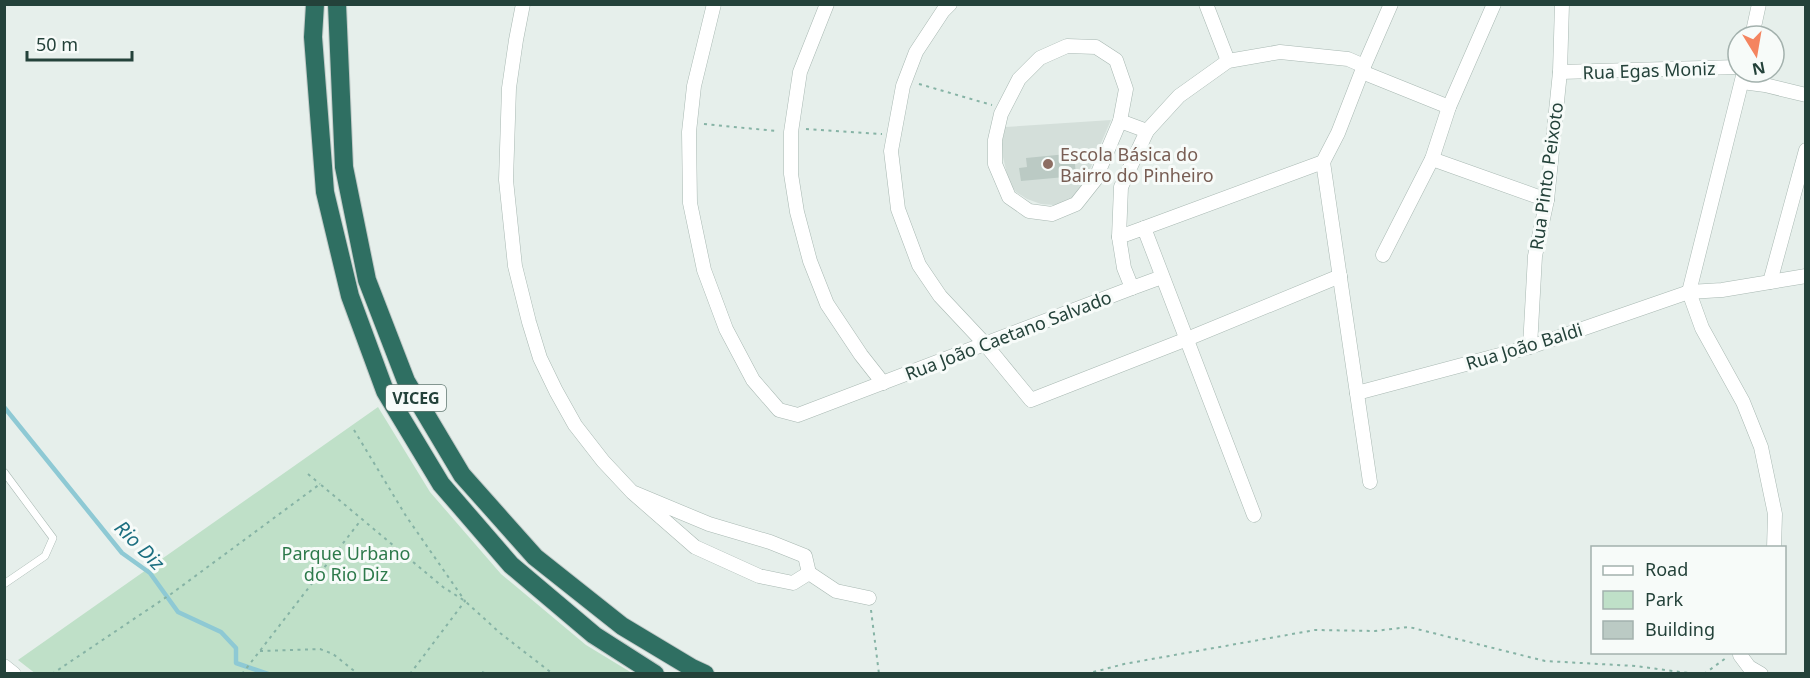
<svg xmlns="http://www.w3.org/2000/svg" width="1810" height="678" viewBox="0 0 1810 678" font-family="'Noto Sans',sans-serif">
<rect width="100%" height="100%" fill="#e6efeb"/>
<path fill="#d4dfda" d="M1111 120 1084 183 1077 194 1069 201 1054 205 1041 204 1027 199 1016 192 1009 183 1003 157 1002 144 1005 127Z"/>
<path fill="#bfe0c8" d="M378 407 430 492 501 574 586 645 632 673 36 674 18 660Z"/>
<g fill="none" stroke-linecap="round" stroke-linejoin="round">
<path stroke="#8ec9d4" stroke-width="4.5" d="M4 407 122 553 150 573 178 612 221 632 236 648V663L268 674"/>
</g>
<path fill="#bbcac4" d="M1067 154 1068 164H1075L1076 176 1021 181 1019 168 1027 167 1026 158Z"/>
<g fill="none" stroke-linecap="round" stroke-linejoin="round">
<g stroke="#a8b8b2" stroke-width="8">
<path id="lane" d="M4 472 53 538 45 556 4 584"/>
</g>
<g stroke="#a8b8b2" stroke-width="15">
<g id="street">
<path d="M523 4 516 40 509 88 506 180 515 266 529 322 540 358 556 391 575 425 603 461 632 492 695 547 759 576 793 583 809 573 805 556 770 542 709 524 632 492"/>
<path d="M714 4 694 86 689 132 690 203 704 270 726 329 753 380 779 410 798 415 1132 288"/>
<path d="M827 4 800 72 791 132V174L797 212 810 261 827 304 861 355 883 383"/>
<path d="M950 4 943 11 916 52 903 86 891 151 898 209 919 265 940 296 985 344 1031 400 1187 339 1340 276"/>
<path d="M1206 4 1228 61"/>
<path d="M1752 36 1759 4"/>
<path d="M1067 46 1096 47 1116 60 1126 89 1120 121 1095 180 1076 204 1052 214 1029 211 1009 197 995 164V140L1001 114 1019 79 1040 58Z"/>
<path d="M1362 72 1449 107"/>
<path d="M1560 72 1738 67"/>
<path d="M1742 82 1765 85 1806 95"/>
<path d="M1120 121 1147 131"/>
<path d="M1432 159 1547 200"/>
<path d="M1323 162 1338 133 1364 66 1391 4"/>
<path d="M1144 228 1323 162 1370 482"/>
<path d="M1119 237 1144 228 1254 515"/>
<path d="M1383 255 1432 159 1449 107 1494 4"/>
<path d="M1162 277 1132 288 1124 268 1119 237 1121 187 1147 131 1179 96 1228 61 1280 52 1348 59 1364 66"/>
<path d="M1770 282 1806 150"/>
<path d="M1689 292 1702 328 1743 402 1761 447 1775 514 1774 548"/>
<path d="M1689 292 1744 72"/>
<path d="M1530 347 1535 256 1547 200 1560 72 1562 4"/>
<path d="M1357 393 1530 347 1689 292 1722 290 1806 276"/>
<path d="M809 573 836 591 869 598"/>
<path d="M1740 652V655L1749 667 1761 674"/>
<path d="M4 666 14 674"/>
</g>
</g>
<g stroke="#c2cac8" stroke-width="20">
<g id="highway">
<path d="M315 4 313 37 325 192 350 296 385 391 441 484 511 565 594 635 655 674"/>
<path d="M337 4 344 167 367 280 406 381 462 475 535 557 622 626 692 668 705 674"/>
</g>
</g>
<g stroke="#86b3a5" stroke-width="2" stroke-dasharray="3 4.5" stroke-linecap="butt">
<path d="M919 84 992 105"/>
<path d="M704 124 776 131"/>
<path d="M806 129 882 134"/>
<path d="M354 430 406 516 465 601 410 674"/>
<path d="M308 474 320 484"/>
<path d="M871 610 879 674"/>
<path d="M260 651 320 649 333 654 358 674"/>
<path d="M482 672 487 674"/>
<path d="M52 674 171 594 320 484 443 587 465 601 500 633 553 674"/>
<path d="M242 674 361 520"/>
<path d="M1086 674 1124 664 1315 630 1375 631 1409 627 1545 661 1635 666 1696 674"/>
<path d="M1704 674 1726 658"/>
</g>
<use href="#lane" stroke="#fff" stroke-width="7"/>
<use href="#street" stroke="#fff" stroke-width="14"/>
<use href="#highway" stroke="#2f6f62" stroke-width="18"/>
</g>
<circle fill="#8d6e63" stroke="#f7fbf9" stroke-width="2" cx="1048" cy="164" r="6"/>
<g text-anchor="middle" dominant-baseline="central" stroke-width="6" stroke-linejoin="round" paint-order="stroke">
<rect fill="#f7fbf9" stroke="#637a73" stroke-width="1.5" x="386" y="385" width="60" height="26" rx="4.5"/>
<g font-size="16" font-weight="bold" fill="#24423a">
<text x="416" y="398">VICEG</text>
</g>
<g font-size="18" fill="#24423a" stroke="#f7fbf9">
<text transform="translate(1649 70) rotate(-2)">Rua Egas Moniz</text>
<text transform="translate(1546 176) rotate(-82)">Rua Pinto Peixoto</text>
<text transform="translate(1008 335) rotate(-21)">Rua João Caetano Salvado</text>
<text transform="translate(1524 346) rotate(-17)">Rua João Baldi</text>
</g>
<g font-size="18" fill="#785e54" stroke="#f7fbf9" text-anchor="start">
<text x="1060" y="154">Escola Básica do<tspan x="1060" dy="21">Bairro do Pinheiro</tspan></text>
</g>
<g font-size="18" fill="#2d7a4b" stroke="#f7fbf9">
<text x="346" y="553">Parque Urbano<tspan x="346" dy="21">do Rio Diz</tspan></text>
</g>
<g font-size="20" font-style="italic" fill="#1c6f80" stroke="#f7fbf9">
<text transform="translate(140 545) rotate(45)">Rio Diz</text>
</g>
</g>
<rect width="1810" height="678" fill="none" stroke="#24423a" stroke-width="12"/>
<rect x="1591" y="546" width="195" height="108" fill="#f7fbf9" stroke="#a3b1ad" stroke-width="1.5"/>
<rect x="1603" y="566" width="30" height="9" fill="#ffffff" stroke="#a3b1ad" stroke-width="1.5"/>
<text x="1645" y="576" font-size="18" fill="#24423a">Road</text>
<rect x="1603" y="591" width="30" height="18" fill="#bfe0c8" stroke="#a3b1ad" stroke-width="1.5"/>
<text x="1645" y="606" font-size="18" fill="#24423a">Park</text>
<rect x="1603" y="621" width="30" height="18" fill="#bbcac4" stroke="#a3b1ad" stroke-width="1.5"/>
<text x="1645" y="636" font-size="18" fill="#24423a">Building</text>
<g transform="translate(1756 54) rotate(169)"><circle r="28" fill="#f7fbf9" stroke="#a3b1ad" stroke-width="1.5"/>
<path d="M0-4.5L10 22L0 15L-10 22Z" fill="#f4845f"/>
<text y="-9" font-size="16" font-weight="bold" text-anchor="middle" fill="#24423a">N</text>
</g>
<path d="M27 51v9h105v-9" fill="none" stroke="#24423a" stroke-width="3"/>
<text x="36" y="51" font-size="18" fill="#24423a" stroke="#f7fbf9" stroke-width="4.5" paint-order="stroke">50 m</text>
</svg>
